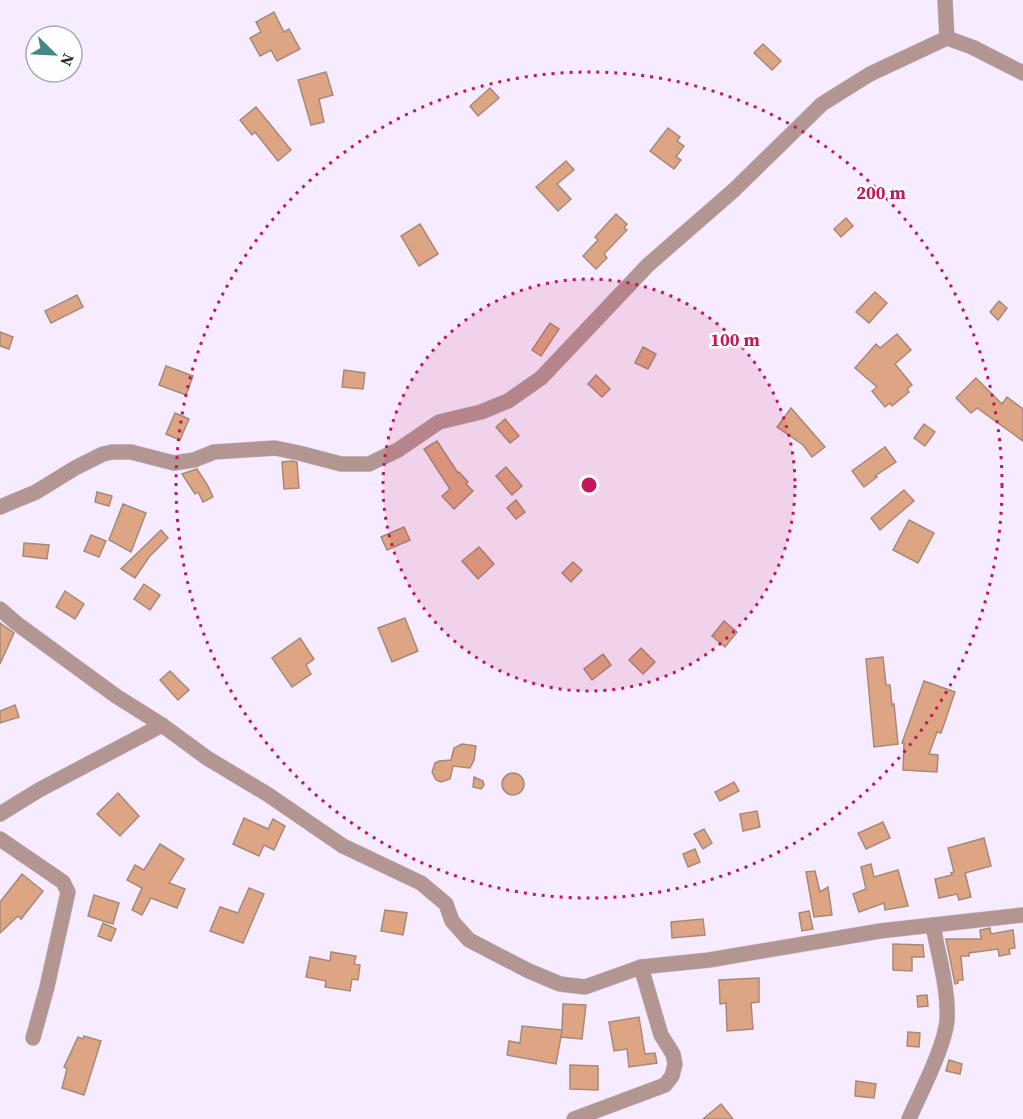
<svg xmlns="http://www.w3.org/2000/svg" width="1023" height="1119" viewBox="0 0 1023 1119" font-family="'Source Serif 4',serif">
<rect width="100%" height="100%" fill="#f7ecff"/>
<g fill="#dda583" stroke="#a88977" stroke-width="1.5">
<path d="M274 12 284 32 289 29 300 49 277 61 271 50 260 56 250 38 261 32 256 22Z"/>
<path d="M763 44 781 61 772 70 754 53Z"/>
<path d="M326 72 333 95 319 99 324 122 311 125 298 80Z"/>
<path d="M490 88 499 98 478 116 470 106Z"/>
<path d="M256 107 291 150 278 161 255 132 252 135 240 120Z"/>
<path d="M668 128 680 137 677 141 684 146 676 157 681 160 674 169 650 151Z"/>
<path d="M566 161 574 170 557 184 571 199 558 211 536 187Z"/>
<path d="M616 214 627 224 624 228 627 230 604 254 607 258 596 269 583 256 598 240 595 237Z"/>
<path d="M846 218 853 226 841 237 834 229Z"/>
<path d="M420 224 438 254 419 266 401 236Z"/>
<path d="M875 292 887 303 869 323 856 312Z"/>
<path d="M77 295 83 307 51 323 45 311Z"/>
<path d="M999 301 1007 308 998 320 990 312Z"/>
<path d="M550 323 559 329 541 356 532 350Z"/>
<path d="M0 332 13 337 9 349 0 346Z"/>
<path d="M897 334 911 350 895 364 912 385 907 389 909 392 892 406 890 403 885 407 872 391 877 387 855 368 876 344 880 348Z"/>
<path d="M643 347 656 354 648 369 635 363Z"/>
<path d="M166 366 193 376 186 395 159 385Z"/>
<path d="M344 370 365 373 363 389 342 387Z"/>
<path d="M596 375 610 389 602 397 588 384Z"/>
<path d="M976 378 1002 404 1007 397 1023 409V441L977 408 971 413 956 398Z"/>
<path d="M791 408 825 447 812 457 803 445 777 427Z"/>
<path d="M175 413 189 419 180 440 166 434Z"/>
<path d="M505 419 519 436 510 443 496 427Z"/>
<path d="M924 424 935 432 925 446 914 438Z"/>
<path d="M437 441 458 473 459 472 468 482 466 484 473 491 454 509 442 496 450 489 424 449Z"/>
<path d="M885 447 896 462 875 476 877 477 864 487 852 471Z"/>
<path d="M292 461 297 462 299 488 284 489 282 462Z"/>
<path d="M506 467 522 486 512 495 496 476Z"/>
<path d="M197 469 208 486 213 497 203 502 198 492 195 494 182 474Z"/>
<path d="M904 490 914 501 880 530 871 518Z"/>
<path d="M97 492 112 496 109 506 95 502Z"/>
<path d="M516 500 525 512 516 519 507 508Z"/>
<path d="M123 504 146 513 131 552 109 540Z"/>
<path d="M909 520 934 533 918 563 893 550Z"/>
<path d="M404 527 410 540 387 550 381 537Z"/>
<path d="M161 530 168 538 149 557 135 578 121 569Z"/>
<path d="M91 535 106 541 99 557 84 551Z"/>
<path d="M24 543 49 545 47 559 23 556Z"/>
<path d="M479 547 494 564 478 579 462 561Z"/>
<path d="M573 562 582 570 571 582 562 573Z"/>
<path d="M144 584 160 595 150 610 134 599Z"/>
<path d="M65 591 84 604 75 619 56 607Z"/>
<path d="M405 618 418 651 392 662 378 628Z"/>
<path d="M724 621 737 632 725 647 712 636Z"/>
<path d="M0 623 14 633 0 664Z"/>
<path d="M300 638 314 659 306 665 311 674 292 687 272 658Z"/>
<path d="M641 648 655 662 643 674 629 660Z"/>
<path d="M603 654 611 665 592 680 584 669Z"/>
<path d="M883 657 886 685H890L892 705 894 704 898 744 874 747 866 659Z"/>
<path d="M170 671 189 690 178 700 160 680Z"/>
<path d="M924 681 955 692 941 733 937 732 929 754 938 755 937 772 903 770 904 743H902Z"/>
<path d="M15 705 19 717 0 723V711Z"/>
<path d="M462 744 476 746 474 760 470 768 453 766 450 779 441 782 436 780 432 772 435 763 439 761 451 760 454 748Z"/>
<circle cx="513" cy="784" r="11"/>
<path d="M474 777 483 781 484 785 481 789 473 787Z"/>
<path d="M734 782 739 791 720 801 715 792Z"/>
<path d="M118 793 139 816 120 836 97 814Z"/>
<path d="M757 811 760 827 743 831 740 814Z"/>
<path d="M244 818 268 829 273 819 285 826 274 850 264 845 259 856 233 844Z"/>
<path d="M883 822 890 838 866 849 858 833Z"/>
<path d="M704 829 712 843 703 849 694 834Z"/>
<path d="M984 838 991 866 965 873 971 897 959 900 957 894 939 898 935 879 952 875 951 873 954 872 948 848Z"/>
<path d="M160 844 184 859 169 883 185 889 177 908 151 898 142 915 132 910 142 888 127 880 135 865 144 870Z"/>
<path d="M695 849 700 862 688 867 683 854Z"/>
<path d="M871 864 874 877 898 870 908 906 885 910 884 903 859 912 853 894 866 889 861 867Z"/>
<path d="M815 871 820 892 828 887 832 915 814 917 806 872Z"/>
<path d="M22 874 43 891 21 919 18 916 0 933V902Z"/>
<path d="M249 888 264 894 243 943 210 931 220 907 238 913Z"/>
<path d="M94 895 119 903 113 924 88 916Z"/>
<path d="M385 910 407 913 403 935 381 931Z"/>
<path d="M809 911 813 929 802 931 799 913Z"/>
<path d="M703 919 705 935 672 938 671 922Z"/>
<path d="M103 923 116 929 111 941 98 936Z"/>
<path d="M990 928 991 934 1013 930 1015 948 1009 949 1010 954 999 956 998 949 969 953V956H961L963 980H958V983L955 984 946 939H981L980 930Z"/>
<path d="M893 944 923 945 924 957H912V971L893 970Z"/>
<path d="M331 952 356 956 354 964 360 965 358 980 352 979 350 991 325 987 326 981 306 977 310 957 330 961Z"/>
<path d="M759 978V1002L751 1003 753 1029 727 1031 726 1003 720 1004 719 980Z"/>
<path d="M927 995 928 1006 918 1007 917 996Z"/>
<path d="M563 1004 586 1005 582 1039 561 1037 562 1031 556 1064 507 1055 509 1041 520 1043 522 1026 562 1030Z"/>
<path d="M639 1017 645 1054 655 1053 657 1063 629 1067 627 1049 614 1051 609 1022Z"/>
<path d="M908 1032 920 1033 919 1047 907 1046Z"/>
<path d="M84 1036 101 1041 84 1095 62 1088 67 1069 64 1067 78 1037 83 1039Z"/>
<path d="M949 1060 962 1064 960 1074 946 1071Z"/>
<path d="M570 1065 598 1066V1090L570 1089Z"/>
<path d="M856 1081 876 1084 874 1098 855 1096Z"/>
<path d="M721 1104 733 1119H703Z"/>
</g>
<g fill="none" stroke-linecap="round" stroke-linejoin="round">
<g stroke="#d3c9da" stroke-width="16">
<g id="minor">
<path d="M945 0 947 38"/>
<path d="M0 507 36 492 75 468 103 454 112 452H131L174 463 194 460 214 452 275 448 299 453 341 464H369L398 450 439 422 481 412 508 401 541 378 648 265 734 190 822 104 870 74 947 38 972 47 1023 73"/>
<path d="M0 609 16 623 116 696 162 725 207 758 267 794 343 846 421 883 446 904 452 921 469 940 529 971 560 984 585 987 641 967 709 960 880 931 1023 915"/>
<path d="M0 814 39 790 162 725"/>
<path d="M0 839 63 882 68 892 47 987 33 1038"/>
<path d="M574 1119 665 1085 672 1076 675 1064 673 1054 661 1035 641 967"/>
<path d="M909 1119C920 1094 945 1046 947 1020 949 989 938 955 933 925"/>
</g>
</g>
<use href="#minor" stroke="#b39592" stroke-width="15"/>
</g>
<circle cx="589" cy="485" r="206" fill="#c2185b" fill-opacity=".12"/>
<g fill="none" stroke="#c2185b" stroke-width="3" stroke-dasharray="3 6">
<circle cx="589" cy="485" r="206"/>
<circle cx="589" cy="485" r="413"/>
</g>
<circle cx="589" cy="485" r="9" fill="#c2185b" stroke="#fefefe" stroke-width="3"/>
<g font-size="18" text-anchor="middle" font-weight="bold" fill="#c2185b" stroke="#fefefe" stroke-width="5" stroke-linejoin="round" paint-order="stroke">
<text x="881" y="199">200 m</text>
<text x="735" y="346">100 m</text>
</g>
<g transform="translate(54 54) rotate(114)"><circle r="28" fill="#fefefe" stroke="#aba8ad" stroke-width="1.5"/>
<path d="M0-4.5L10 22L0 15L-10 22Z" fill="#428985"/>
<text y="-9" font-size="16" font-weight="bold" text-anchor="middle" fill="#2e2833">N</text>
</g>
</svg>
